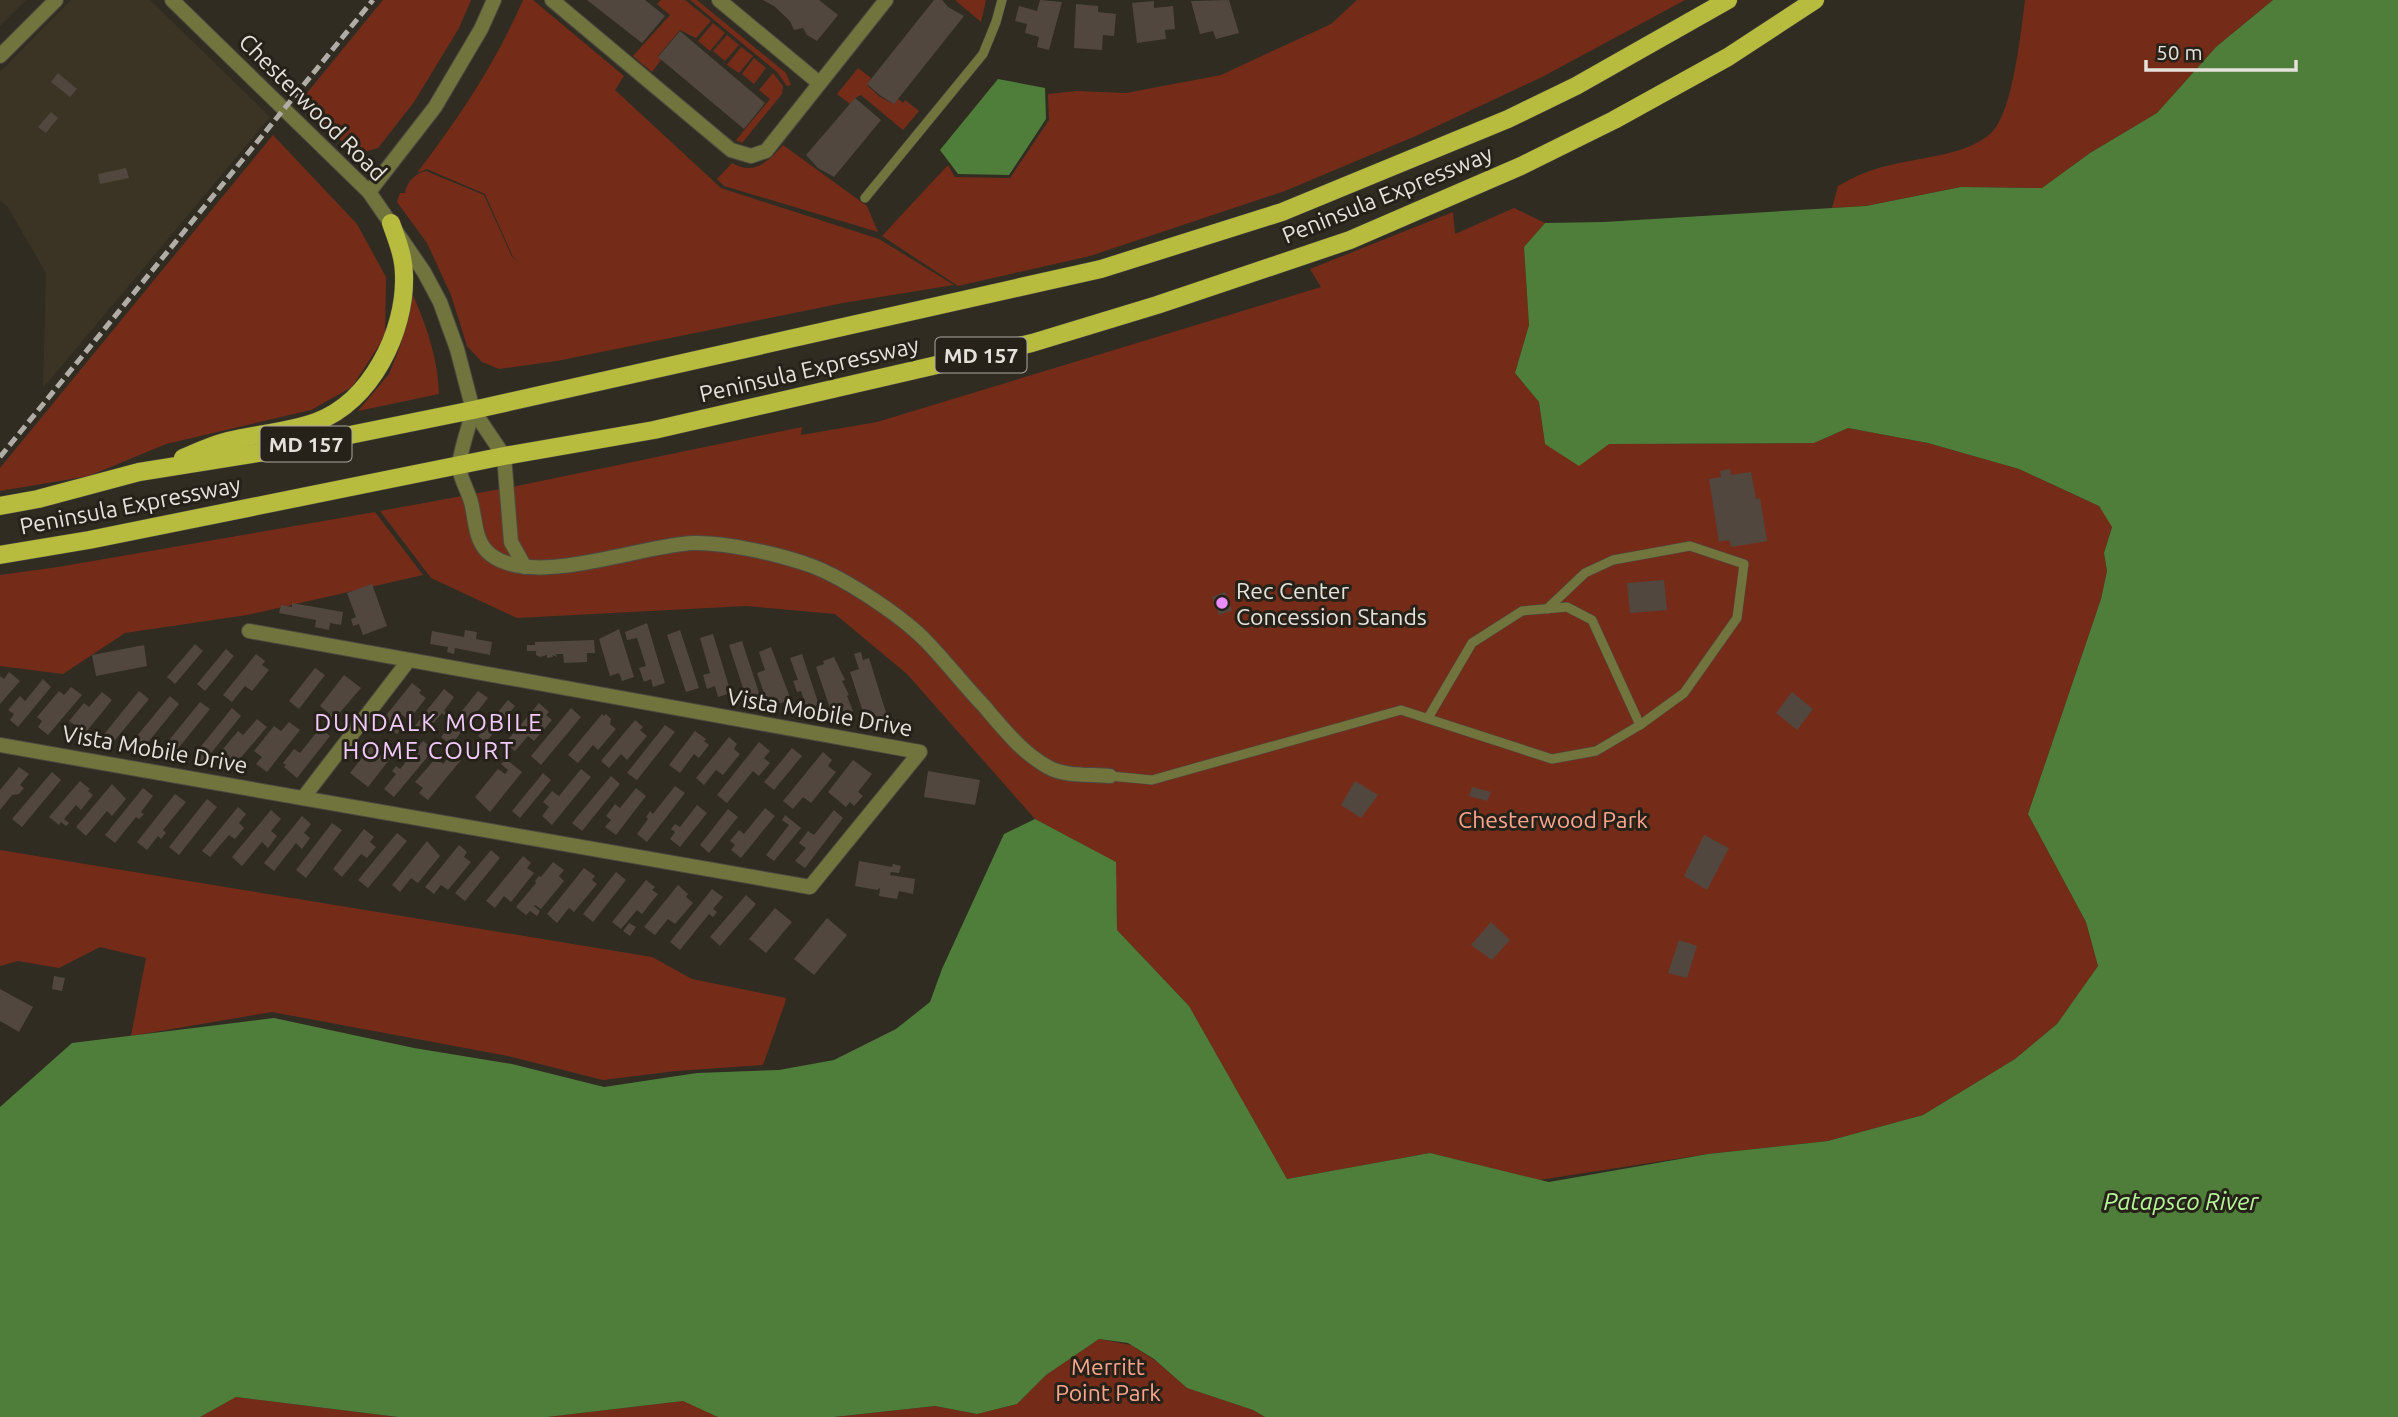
<svg xmlns="http://www.w3.org/2000/svg" width="2398" height="1417" viewBox="0 0 2398 1417" font-family="Ubuntu,sans-serif">
<rect width="100%" height="100%" fill="#302c22"/>
<g fill="#3b3424">
<path d="M0 0H26L0 26Z"/>
<path d="M71 0H150L270 117 43 388 46 273 7 206 0 200V72Z"/>
</g>
<g fill="#742c19">
<path d="M383 0H471L459 28 414 102 378 148 357 154 298 104Z"/>
<path d="M523 0H533L624 76 615 90 721 188 879 239 954 285 843 303 557 361 499 369 482 362 467 346 451 295 427 243 397 202 400 193H405C407 181 415 174 426 171L484 195 512 257 521 263 513 257 485 194 427 169 417 173C460 116 494 66 523 0Z"/>
<path d="M661 0H685L711 21 696 38 680 30 658 56 661 60 652 72 633 56 670 15 657 4Z"/>
<path d="M690 0H697L786 73 791 85 787 86 777 72Z"/>
<path d="M955 0H986L981 22Z"/>
<path d="M1357 0H1685L1542 77 1418 135 1285 191 1090 256 958 286 882 236 948 165 955 177 1010 178 1049 120 1048 94 1076 91 1126 93 1221 75 1331 24Z"/>
<path d="M2025 0H2273L2216 47 2157 113 2090 153 2042 188 1961 187 1866 206 1832 208 1838 186C1871 167 1889 165 1925 158 1947 154 1972 149 1990 134 2013 115 2021 31 2025 0Z"/>
<path d="M713 23 725 33 710 51 698 41Z"/>
<path d="M727 35 739 45 725 61 713 51Z"/>
<path d="M741 47 753 56 739 73 727 65Z"/>
<path d="M754 58 766 68 754 84 742 74Z"/>
<path d="M858 68 871 78 867 85 880 97 894 104 898 99 903 103 905 100 919 111 903 130 861 95 855 98 850 104 837 94Z"/>
<path d="M773 73 783 86 782 94 742 143 736 140 770 99 759 90Z"/>
<path d="M273 135 357 224 386 277 385 336 352 387 311 410 166 444 89 476 0 491V468Z"/>
<path d="M783 145 867 206 878 232 724 186 717 179 732 163C754 176 769 161 783 145Z"/>
<path d="M1514 208 1545 223 1524 247 1529 325 1515 373 1539 402 1545 444 1814 443 1848 428 1928 443 2019 469 2099 506 2112 526 2104 553 2107 571 2101 599 2028 814 2086 922 2098 966 2057 1024 2015 1059 1923 1115 1828 1141 1708 1154 1539 1180 1430 1153 1287 1179 1189 1006 1117 930 1115 862 1035 819 907 674 835 614 746 606 517 618 431 578 380 511 512 487 802 427 801 435 877 422 1321 287 1310 269 1453 212 1455 234Z"/>
<path d="M410 289C425 321 438 357 439 394L358 411 389 374 401 344Z"/>
<path d="M375 512 423 575 247 615 125 633 63 674 0 666V575L58 567Z"/>
<path d="M0 850 652 957 692 979 786 998 785 1003 763 1065 676 1071 603 1080 508 1056 272 1012 131 1036 146 958 100 947 59 968 18 961 0 966Z"/>
<path d="M1099 1339 1131 1345 1156 1361 1187 1388 1253 1410 1265 1417H834L935 1406 977 1414 1017 1404 1046 1375Z"/>
<path d="M236 1397 398 1417H200Z"/>
<path d="M683 1401 719 1417H547Z"/>
</g>
<g fill="#4f7e3a">
<path d="M2273 0H2398V1417H1265L1253 1410 1187 1388 1154 1359 1128 1343 1099 1339 1046 1375 1017 1404 977 1414 935 1406 834 1417H718L683 1401 547 1417H398L236 1397 200 1417H0V1107L72 1043 274 1018 414 1048 512 1064 604 1087 697 1073 779 1070 834 1060 896 1029 930 1002 942 969 1004 834 1035 819 1116 862 1117 930 1189 1006 1287 1179 1430 1153 1549 1182 1708 1154 1828 1141 1923 1115 2015 1059 2057 1024 2098 966 2086 922 2028 814 2101 599 2107 571 2104 553 2112 527 2099 506 2019 469 1928 443 1848 428 1814 443 1609 444 1579 466 1545 444 1539 402 1515 373 1529 325 1524 247 1545 223 1604 222 1866 206 1961 187 2042 188 2090 153 2157 113 2216 47Z"/>
<path d="M998 79 1045 88 1046 119 1009 175 958 174 940 150Z"/>
</g>
<g fill="#51473f">
<path d="M587 0H645L665 16 642 43Z"/>
<path d="M763 0H819L838 15 817 41 807 35 803 28 794 30 790 21 774 6Z"/>
<path d="M934 0H942L948 7 964 16 894 104 881 96 867 84Z"/>
<path d="M1040 0 1062 2 1049 50 1037 47 1039 37 1025 33 1027 24 1015 21 1019 6 1037 11Z"/>
<path d="M1229 0 1239 33 1216 39 1213 31 1200 34 1191 1Z"/>
<path d="M1154 1V8L1173 6 1175 29 1165 30 1166 39 1137 43 1132 3Z"/>
<path d="M1076 4 1098 6V12L1116 14 1114 36 1103 35 1102 50 1074 48Z"/>
<path d="M680 31 765 103 744 129 658 57Z"/>
<path d="M58 73 77 89 70 97 51 82Z"/>
<path d="M855 98 881 120 834 177 818 168 806 155Z"/>
<path d="M51 112 58 118 46 133 38 127Z"/>
<path d="M126 168 129 178 100 184 98 174Z"/>
<path d="M1730 469 1731 475 1751 472 1756 499 1760 498 1767 541 1731 547 1729 540 1719 542 1709 479 1721 477 1720 471Z"/>
<path d="M1664 580 1667 610 1630 613 1627 583Z"/>
<path d="M372 584 387 626 363 635 359 624 353 626 351 619 356 617 347 593Z"/>
<path d="M1225 592 1232 610 1219 615 1212 597Z"/>
<path d="M292 603 343 612 341 625 330 623 329 630 315 627 316 620 279 613 281 605 292 607Z"/>
<path d="M647 623 665 683 653 687 651 679 644 682 639 668 646 666 637 638 627 640 625 632Z"/>
<path d="M619 629 634 677 622 681 619 673 610 676 599 639Z"/>
<path d="M465 630 477 632 476 639 492 642 490 655 455 648 454 654 447 652 448 647 430 644 432 631 464 637Z"/>
<path d="M680 630 699 688 686 692 667 635Z"/>
<path d="M713 634 731 693 718 697 715 686 707 689 703 675 710 673 700 638Z"/>
<path d="M594 640 595 653H587V662L564 663 563 654H556L557 657 552 655 553 657 547 658V655L540 657 536 655V651H527V645H535V642Z"/>
<path d="M742 641 761 699 748 703 729 645Z"/>
<path d="M195 644 203 651 175 684 167 677Z"/>
<path d="M144 645 147 666 96 676 92 655Z"/>
<path d="M771 647 791 700 778 704 777 700 768 704 757 673 765 670 759 652Z"/>
<path d="M226 649 234 656 205 691 197 684Z"/>
<path d="M861 652 863 660 869 658 888 719 876 723 873 712 864 715 850 672 859 669 854 654Z"/>
<path d="M256 654 265 661 262 665 269 670 252 691 245 686 232 702 223 695Z"/>
<path d="M802 654 821 711 809 715 801 691 797 692 793 681 798 680 790 658Z"/>
<path d="M834 657 845 680 842 681 849 695 847 696 853 711 851 715 844 717 840 711 832 714 816 667 824 664 823 661Z"/>
<path d="M315 668 325 675 299 709 289 701Z"/>
<path d="M9 672 20 681 0 704V676L4 679Z"/>
<path d="M344 675 361 688 329 725 324 721 330 714 320 706Z"/>
<path d="M43 679 51 687 18 727 10 720 14 714 8 710 20 696 25 701Z"/>
<path d="M412 683 421 690 419 693 426 698 409 720 402 715 396 722 402 727 397 734 380 723Z"/>
<path d="M71 687 82 695 48 735 38 727 42 721 37 717 59 691 64 695Z"/>
<path d="M444 689 454 697 444 711 446 713 444 715 442 713 424 734 415 726 421 718 419 716 423 715Z"/>
<path d="M139 691 149 699 110 746 101 738Z"/>
<path d="M478 691 488 698 451 745 441 737Z"/>
<path d="M102 692 112 700 82 737 72 729 75 725 69 721 84 703 89 707Z"/>
<path d="M1792 692 1813 709 1797 730 1776 713Z"/>
<path d="M170 696 179 704 141 751 131 743Z"/>
<path d="M508 700 515 706 486 742 478 736Z"/>
<path d="M200 702 210 709 172 756 162 749Z"/>
<path d="M539 703 549 712 546 715 552 720 534 741 528 736 515 751 505 743Z"/>
<path d="M232 708 241 716 203 763 194 755Z"/>
<path d="M571 708 581 717 541 765 531 756Z"/>
<path d="M602 714 604 716 606 714 611 719 610 724 616 729 598 750 593 745 578 763 568 755Z"/>
<path d="M257 719 267 727 232 768 223 760 228 754 223 749 238 731 243 735Z"/>
<path d="M635 720 643 727 640 730 647 736 627 760 621 754 609 768 601 761Z"/>
<path d="M289 722 300 730 267 772 256 764 262 757 254 751 274 726 281 731Z"/>
<path d="M665 725 675 732 637 780 627 773Z"/>
<path d="M320 728 330 736 297 778 284 767 286 765 283 763 294 749 300 753Z"/>
<path d="M695 731 706 739 704 741 709 745 699 758 694 754 680 773 669 765Z"/>
<path d="M729 737 737 744 734 749 740 754 723 775 716 770 704 785 696 778Z"/>
<path d="M375 741 393 755 368 787 350 773Z"/>
<path d="M423 741 434 749 394 797 384 789 396 774 392 771 396 766 400 769Z"/>
<path d="M759 742 770 751 764 758 770 763 759 776 753 771 727 803 717 795Z"/>
<path d="M792 748 802 756 774 790 764 782Z"/>
<path d="M823 752 832 760 828 766 836 772 811 803 803 797 793 809 783 801Z"/>
<path d="M452 753 461 760 428 800 419 793 423 788 415 782 436 758 443 764Z"/>
<path d="M506 759 522 772 490 812 475 797 498 769 505 774 508 770 501 764Z"/>
<path d="M853 760 872 774 858 792 863 796 854 806 850 802 846 807 828 792Z"/>
<path d="M19 767 29 774 20 785 24 788 19 794 12 795 0 810V790Z"/>
<path d="M581 769 591 777 552 825 542 816 549 807 543 802 552 791 559 796Z"/>
<path d="M928 771 980 780 975 805 924 797Z"/>
<path d="M52 772 61 780 22 827 12 819Z"/>
<path d="M543 773 551 780 520 818 512 811Z"/>
<path d="M611 776 620 784 582 831 572 823Z"/>
<path d="M80 781 90 789 88 791 93 795 81 810 76 805 64 819 69 823 66 826 61 822 59 825 49 817Z"/>
<path d="M1355 781 1378 795 1361 818 1341 805Z"/>
<path d="M112 784 126 799 112 816 107 811 86 836 76 827Z"/>
<path d="M675 786 685 793 647 842 637 834 648 819 646 817 650 811 653 814Z"/>
<path d="M1472 787 1491 792 1487 801 1469 796Z"/>
<path d="M143 788 153 796 141 812 144 814 139 819 136 817 115 843 105 835Z"/>
<path d="M636 788 646 796 616 835 605 827 611 820 606 816 615 804 620 808Z"/>
<path d="M175 794 186 802 163 830 166 833 161 839 158 836 147 850 137 842Z"/>
<path d="M207 799 217 807 179 855 169 847Z"/>
<path d="M697 805 707 813 680 847 670 839 675 832 671 829 675 824 680 827Z"/>
<path d="M238 807 246 814 239 823 244 828 235 839 229 835 210 857 202 851Z"/>
<path d="M765 808 775 816 741 858 731 850 735 845 730 841 739 830 744 834Z"/>
<path d="M728 809 738 817 709 853 700 845Z"/>
<path d="M271 810 281 819 271 831 277 836 268 848 262 842 242 866 232 857Z"/>
<path d="M834 810 843 818 805 868 795 861 806 848 799 843 808 831 814 835Z"/>
<path d="M785 815 801 828 774 861 766 855 789 825 782 820Z"/>
<path d="M302 816 311 824 304 833 310 838 302 849 296 843 274 871 264 863Z"/>
<path d="M332 823 342 830 306 878 296 870Z"/>
<path d="M364 829 374 837 370 842 376 847 367 858 361 854 342 877 333 869Z"/>
<path d="M397 833 407 841 368 888 358 880Z"/>
<path d="M1704 835 1729 848 1707 890 1684 876Z"/>
<path d="M427 841 440 856 418 883 411 878 400 892 392 885Z"/>
<path d="M459 845 467 852 464 857 471 862 448 890 441 885 434 894 425 887Z"/>
<path d="M491 850 500 858 465 901 455 893Z"/>
<path d="M523 856 531 863 527 868 534 873 511 902 504 896 495 908 486 901Z"/>
<path d="M859 861 892 867 893 864 901 866 899 873 891 872 890 875 915 879 913 894 899 891 897 899 879 896 880 888 877 890 855 886Z"/>
<path d="M553 862 564 870 559 876 564 881 541 909 535 905 534 906 540 911 537 916 530 911 526 915 516 907 536 883 535 881 539 876 541 877Z"/>
<path d="M584 868 595 876 592 880 597 884 574 912 569 908 557 923 547 914Z"/>
<path d="M616 872 626 880 593 922 583 914Z"/>
<path d="M646 880 655 887 652 890 658 894 642 914 637 910 621 929 612 922Z"/>
<path d="M678 885 688 894 686 897 693 903 675 924 668 919 655 935 644 927Z"/>
<path d="M712 889 723 897 713 909 717 912 713 917 709 914 680 950 670 942Z"/>
<path d="M746 895 756 904 720 946 710 937Z"/>
<path d="M775 908 792 922 766 953 749 939Z"/>
<path d="M827 918 847 935 814 975 794 959Z"/>
<path d="M1491 922 1510 940 1492 960 1471 945Z"/>
<path d="M629 923 636 927 630 936 623 931Z"/>
<path d="M1679 940 1697 946 1687 978 1668 973Z"/>
<path d="M54 976 65 978 62 991 52 989Z"/>
<path d="M0 989 33 1007 19 1032 0 1021Z"/>
</g>
<g fill="none" stroke-linecap="round" stroke-linejoin="round">
<g stroke="#4d4940" stroke-width="10">
<g id="service">
<path d="M865 198 983 54 996 22 1002 0"/>
<path d="M1547 609 1585 573 1613 560 1690 546 1744 564 1737 618 1684 693 1640 725"/>
<path d="M1110 776 1152 780 1401 710 1552 759 1596 751 1640 725 1592 620 1567 607 1522 611 1472 643 1428 718"/>
</g>
</g>
<g stroke="#4d4940" stroke-width="16">
<g id="minor">
<path d="M172 0 369 192 424 272 440 302 457 349 473 410 504 456 511 542 525 567"/>
<path d="M552 0 731 150 751 156 766 151 886 0"/>
<path d="M719 0 819 83"/>
<path d="M0 56 56 0"/>
<path d="M369 192 435 107 481 29 494 0"/>
<path d="M473 410C470 424 459 454 459 467 460 478 468 491 471 502 476 520 474 542 491 555 535 588 641 545 693 543 726 542 782 555 812 566 846 579 902 616 927 642 946 662 964 685 983 705 1002 727 1022 753 1048 767 1065 777 1091 774 1110 776"/>
<path d="M0 745 810 887 920 752 249 631"/>
<path d="M303 798 409 660"/>
</g>
</g>
<g stroke="#4d4940" stroke-width="19">
<g id="primary">
<path d="M183 458C197 452 212 445 228 441 257 434 288 432 316 422 371 402 406 331 404 275 404 257 397 240 391 223"/>
<path d="M0 506 38 499 139 472 271 451 473 410 1101 269 1282 212 1508 119 1576 86 1728 0"/>
<path d="M0 555 89 540 504 456 654 430 1032 343 1157 305 1350 240 1521 166 1614 120 1728 57 1815 0"/>
</g>
</g>
<use href="#service" stroke="#71743d" stroke-width="9"/>
<use href="#minor" stroke="#71743d" stroke-width="14"/>
<use href="#primary" stroke="#b7bc3e" stroke-width="18"/>
<path stroke="#b0ada6" stroke-width="5" stroke-dasharray="10 5" stroke-linecap="butt" d="M0 457 373 0"/>
</g>
<circle fill="#e98dfe" stroke="#262219" stroke-width="2.5" cx="1222" cy="603" r="7"/>
<g text-anchor="middle" dominant-baseline="central" stroke-width="6" stroke-linejoin="round" paint-order="stroke">
<g fill="#262219" stroke="#aca8a2" stroke-width="2">
<rect x="935.5" y="337.5" width="91" height="35" rx="5"/>
<rect x="260.5" y="426.5" width="91" height="35" rx="5"/>
</g>
<g font-size="21" font-weight="bold" fill="#e5e2dc">
<text x="981" y="355">MD 157</text>
<text x="306" y="444">MD 157</text>
</g>
<g font-size="23" fill="#e5e2dc" stroke="#262219">
<text transform="translate(313 107) rotate(45)">Chesterwood Road</text>
<text transform="translate(1387 194) rotate(-22)">Peninsula Expressway</text>
<text transform="translate(809 369) rotate(-13)">Peninsula Expressway</text>
<text transform="translate(130 505) rotate(-11)">Peninsula Expressway</text>
<text transform="translate(820 712) rotate(10)">Vista Mobile Drive</text>
<text transform="translate(155 749) rotate(10)">Vista Mobile Drive</text>
</g>
<g font-size="23" fill="#e5e2dc" stroke="#262219" text-anchor="start">
<text x="1236" y="590">Rec Center<tspan x="1236" dy="26">Concession Stands</tspan></text>
</g>
<g font-size="23" fill="#ffa58d" stroke="#262219">
<text x="1553" y="819">Chesterwood Park</text>
<text x="1108" y="1366">Merritt<tspan x="1108" dy="26">Point Park</tspan></text>
</g>
<g font-size="24" letter-spacing="2" fill="#f3cafc" stroke="#262219">
<text x="429" y="722">DUNDALK MOBILE<tspan x="429" dy="28">HOME COURT</tspan></text>
</g>
<g font-size="24" font-style="italic" fill="#b5f798" stroke="#262219">
<text x="2181" y="1201">Patapsco River</text>
</g>
</g>
<path d="M2146 60v10h150v-10" fill="none" stroke="#e5e2dc" stroke-width="3.5"/>
<text x="2156" y="60" font-size="21" fill="#e5e2dc" stroke="#262219" stroke-width="5" paint-order="stroke">50 m</text>
</svg>
